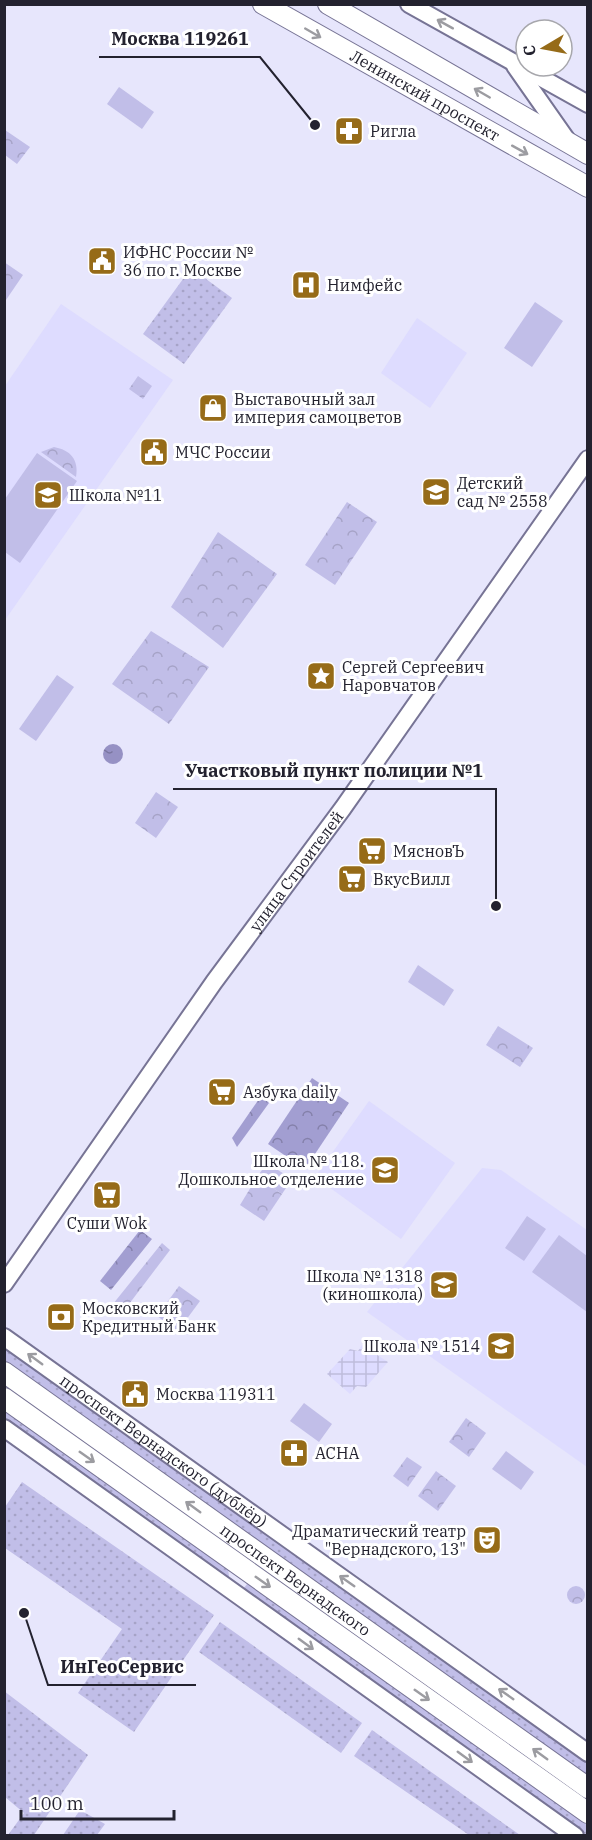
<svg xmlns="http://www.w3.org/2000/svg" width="592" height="1840" viewBox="0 0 592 1840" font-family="'IBM Plex Serif',serif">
<defs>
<pattern id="industrial-grid" width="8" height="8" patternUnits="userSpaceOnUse" patternTransform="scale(1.5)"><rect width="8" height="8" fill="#dedcff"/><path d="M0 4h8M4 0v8" fill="none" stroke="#bebcdb"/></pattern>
<pattern id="grass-dots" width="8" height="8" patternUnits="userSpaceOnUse" patternTransform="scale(1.5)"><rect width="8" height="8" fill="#c1bee8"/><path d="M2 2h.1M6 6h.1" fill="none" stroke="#a6a3c7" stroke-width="1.8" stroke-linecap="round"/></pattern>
<pattern id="forest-crowns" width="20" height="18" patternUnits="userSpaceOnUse" patternTransform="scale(1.5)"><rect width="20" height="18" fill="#a29ed1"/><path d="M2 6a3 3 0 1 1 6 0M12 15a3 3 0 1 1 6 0" fill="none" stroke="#8480aa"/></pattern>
<pattern id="park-crowns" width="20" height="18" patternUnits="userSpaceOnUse" patternTransform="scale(1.5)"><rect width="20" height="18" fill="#c1bee8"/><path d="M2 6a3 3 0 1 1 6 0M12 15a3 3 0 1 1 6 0" fill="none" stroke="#a6a3c7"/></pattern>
<pattern id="water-ripples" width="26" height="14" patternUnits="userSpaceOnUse" patternTransform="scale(1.5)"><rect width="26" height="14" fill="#9691c4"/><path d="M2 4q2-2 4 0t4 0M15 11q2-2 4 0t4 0" fill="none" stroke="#7a76a0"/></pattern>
</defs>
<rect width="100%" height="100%" fill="#e7e6fc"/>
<g fill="#dedcff">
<path d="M61 304 173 380 5 620V386Z"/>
<path d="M417 318 467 353 430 408 381 373Z"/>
<path d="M369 1101 455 1163 401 1239 315 1177Z"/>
<path d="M482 1168 501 1170 587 1230V1467L367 1312Z"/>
</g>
<path fill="url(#industrial-grid)" d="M362 1345 388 1362 366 1387 357 1386 350 1394 327 1374 350 1349 358 1351Z"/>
<g fill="url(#grass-dots)">
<path d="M191 268 232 298 184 364 143 334Z"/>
<path d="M5 1347 587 1762V1775L5 1361Z"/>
<path d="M5 1409 228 1569 229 1576 227 1578 5 1421Z"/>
<path d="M22 1482 214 1615 134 1732 78 1693 122 1629 5 1548V1507Z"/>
<path d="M247 1584 253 1586 587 1825V1835L247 1593 244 1588Z"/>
<path d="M220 1622 362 1723 341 1753 199 1652Z"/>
<path d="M4 1691 88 1755 34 1835H8L24 1813 5 1797Z"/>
<path d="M372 1730 520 1835H469L354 1756Z"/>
<path d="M80 1810 105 1824 97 1835H63Z"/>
</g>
<g fill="url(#forest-crowns)">
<path d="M312 1078 349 1103 305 1169 268 1144Z"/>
<path d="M261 1096 269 1103 237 1147 232 1138Z"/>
<path d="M140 1230 152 1239 111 1290 100 1281Z"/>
</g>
<g fill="url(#park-crowns)">
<path d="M5 130 30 147 17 164 5 155Z"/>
<path d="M4 262 23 275 6 300 4 298Z"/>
<path d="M138 376 152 386 143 399 129 389Z"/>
<path d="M54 447C70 450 79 459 76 477L41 452Z"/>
<path d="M347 502 377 522 335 585 305 565Z"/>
<path d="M218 532 277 574 223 648 171 607Z"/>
<path d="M151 631 209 667 169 724 112 684Z"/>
<path d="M156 792 178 807 156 838 135 823Z"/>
<path d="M498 1026 533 1048 520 1067 486 1045Z"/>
<path d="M257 1177 282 1194 264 1221 240 1205Z"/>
<path d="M162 1243 170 1250 123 1312 113 1304Z"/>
<path d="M179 1286 200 1301 178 1331 157 1316Z"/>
<path d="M466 1418 486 1433 469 1457 449 1442Z"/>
<path d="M407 1457 422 1467 408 1487 393 1476Z"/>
<path d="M436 1471 456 1486 438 1511 418 1496Z"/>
<circle cx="576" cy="1595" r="9"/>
</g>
<g fill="#c1bee8">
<path d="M119 87 154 112 142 129 107 104Z"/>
<path d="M535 302 563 321 532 367 504 348Z"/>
<path d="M37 453 77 481 20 563 5 552V499Z"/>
<path d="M57 675 74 687 36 741 19 729Z"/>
<path d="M418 965 454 990 444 1006 408 982Z"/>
<path d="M267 1163 292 1179 282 1194 257 1177Z"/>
<path d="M527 1216 546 1229 524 1261 505 1248Z"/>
<path d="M559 1235 587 1256V1312L532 1272Z"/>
<path d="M304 1403 332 1424 319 1442 290 1421Z"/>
<path d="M506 1451 534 1472 521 1490 492 1469Z"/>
</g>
<circle fill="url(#water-ripples)" cx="113" cy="754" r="10"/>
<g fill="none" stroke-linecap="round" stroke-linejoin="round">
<g stroke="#777495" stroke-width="20">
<g id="secondary">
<path d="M409 4 588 104"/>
<path d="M515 66 569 143"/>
<path id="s1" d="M4 1284 214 982 343 808 588 459"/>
<path id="s2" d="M4 1337 588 1753"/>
<path d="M4 1428 575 1836"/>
</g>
</g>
<g stroke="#777495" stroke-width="22">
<g id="primary">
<path id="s3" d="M263 4 588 187"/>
<path d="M328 4 588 154"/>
<path id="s4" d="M4 1372 588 1788"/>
<path d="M4 1398 588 1813"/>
</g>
</g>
<use href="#secondary" stroke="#fff" stroke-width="16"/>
<use href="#primary" stroke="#fff" stroke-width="20"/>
</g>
<defs><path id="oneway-shaft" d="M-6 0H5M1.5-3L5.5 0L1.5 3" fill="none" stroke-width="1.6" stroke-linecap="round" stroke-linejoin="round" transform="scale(1.5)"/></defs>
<g stroke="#9c9ca1">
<use href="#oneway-shaft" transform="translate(445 24) rotate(-151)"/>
<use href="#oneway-shaft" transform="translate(313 33) rotate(30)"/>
<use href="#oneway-shaft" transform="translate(482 93) rotate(-150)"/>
<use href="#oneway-shaft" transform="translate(520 150) rotate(29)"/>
<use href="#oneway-shaft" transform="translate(35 1359) rotate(-144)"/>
<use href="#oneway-shaft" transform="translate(87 1457) rotate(35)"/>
<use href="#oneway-shaft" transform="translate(193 1507) rotate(-144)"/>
<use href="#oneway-shaft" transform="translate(347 1581) rotate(-145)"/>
<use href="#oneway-shaft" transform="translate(263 1582) rotate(35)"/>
<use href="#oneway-shaft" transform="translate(306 1644) rotate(36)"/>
<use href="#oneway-shaft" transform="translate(506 1694) rotate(-145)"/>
<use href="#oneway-shaft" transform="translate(422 1695) rotate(35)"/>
<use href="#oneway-shaft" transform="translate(540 1754) rotate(-144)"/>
<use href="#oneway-shaft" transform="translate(465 1757) rotate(36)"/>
</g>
<defs>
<g id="pharmacy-square" transform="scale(1.5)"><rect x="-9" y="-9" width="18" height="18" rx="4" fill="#966b18" stroke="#fff"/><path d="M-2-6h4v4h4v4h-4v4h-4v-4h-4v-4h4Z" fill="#fff"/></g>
<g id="civic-square" transform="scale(1.5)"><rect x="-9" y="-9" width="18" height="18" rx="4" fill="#966b18" stroke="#fff"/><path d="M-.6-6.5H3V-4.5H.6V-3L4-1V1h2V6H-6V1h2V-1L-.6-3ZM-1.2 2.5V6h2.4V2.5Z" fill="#fff"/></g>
<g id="hospital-square" transform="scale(1.5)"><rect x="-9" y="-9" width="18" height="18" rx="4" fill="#966b18" stroke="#fff"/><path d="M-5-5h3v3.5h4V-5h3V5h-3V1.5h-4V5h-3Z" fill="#fff"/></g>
<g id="shop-square" transform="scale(1.5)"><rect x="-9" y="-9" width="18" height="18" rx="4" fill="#966b18" stroke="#fff"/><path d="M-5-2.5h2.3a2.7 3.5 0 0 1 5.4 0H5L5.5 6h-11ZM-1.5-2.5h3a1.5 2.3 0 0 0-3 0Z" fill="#fff"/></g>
<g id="school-square" transform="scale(1.5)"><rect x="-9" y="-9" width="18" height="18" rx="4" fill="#966b18" stroke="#fff"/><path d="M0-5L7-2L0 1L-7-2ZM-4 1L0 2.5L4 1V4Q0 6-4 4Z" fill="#fff"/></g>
<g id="sight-square" transform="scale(1.5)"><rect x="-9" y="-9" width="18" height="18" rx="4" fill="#966b18" stroke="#fff"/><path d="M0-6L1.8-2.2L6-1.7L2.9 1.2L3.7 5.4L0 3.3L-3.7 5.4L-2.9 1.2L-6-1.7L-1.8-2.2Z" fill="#fff"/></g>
<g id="supermarket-square" transform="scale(1.5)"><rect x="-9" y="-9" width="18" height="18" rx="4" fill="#966b18" stroke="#fff"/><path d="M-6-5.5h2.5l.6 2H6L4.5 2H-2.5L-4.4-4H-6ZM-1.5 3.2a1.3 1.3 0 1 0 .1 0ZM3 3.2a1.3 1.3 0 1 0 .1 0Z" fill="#fff"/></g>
<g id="bank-square" transform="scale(1.5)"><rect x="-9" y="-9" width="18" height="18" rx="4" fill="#966b18" stroke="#fff"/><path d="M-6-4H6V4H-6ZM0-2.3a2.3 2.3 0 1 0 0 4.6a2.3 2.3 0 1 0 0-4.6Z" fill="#fff"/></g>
<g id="theatre-square" transform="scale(1.5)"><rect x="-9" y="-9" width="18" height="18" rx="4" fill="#966b18" stroke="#fff"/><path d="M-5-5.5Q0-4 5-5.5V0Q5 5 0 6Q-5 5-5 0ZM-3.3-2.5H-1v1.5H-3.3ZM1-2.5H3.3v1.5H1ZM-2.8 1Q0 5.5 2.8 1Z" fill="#fff"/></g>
</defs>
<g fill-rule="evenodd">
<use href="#pharmacy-square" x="349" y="131"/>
<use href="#civic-square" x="102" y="261"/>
<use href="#hospital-square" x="306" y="285"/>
<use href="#shop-square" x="213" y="408"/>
<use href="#civic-square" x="154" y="452"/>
<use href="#school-square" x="436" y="492"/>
<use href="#school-square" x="48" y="495"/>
<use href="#sight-square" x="321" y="676"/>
<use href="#supermarket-square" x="372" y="851"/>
<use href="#supermarket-square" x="352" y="879"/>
<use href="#supermarket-square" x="222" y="1092"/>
<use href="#school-square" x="385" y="1170"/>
<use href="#supermarket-square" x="107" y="1195"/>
<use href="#school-square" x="444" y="1285"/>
<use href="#bank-square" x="61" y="1317"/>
<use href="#school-square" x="501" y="1346"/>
<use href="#civic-square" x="135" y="1394"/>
<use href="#pharmacy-square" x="294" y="1453"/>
<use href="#theatre-square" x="487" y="1540"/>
</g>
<g text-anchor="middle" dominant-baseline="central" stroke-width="6" stroke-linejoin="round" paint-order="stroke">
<g font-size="16" fill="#23222f" stroke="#fff">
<text stroke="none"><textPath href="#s3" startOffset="186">Ленинский проспект</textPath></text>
<text stroke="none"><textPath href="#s1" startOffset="506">улица Строителей</textPath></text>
<text stroke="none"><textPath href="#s2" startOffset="196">проспект Вернадского (дублёр)</textPath></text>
<text stroke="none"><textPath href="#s4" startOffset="358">проспект Вернадского</textPath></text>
</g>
<g font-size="16" fill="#23222f" stroke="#fff" text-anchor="start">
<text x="370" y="131">Ригла</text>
<text x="123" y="252">ИФНС России №<tspan x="123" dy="18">36 по г. Москве</tspan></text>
<text x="327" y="285">Нимфейс</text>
<text x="234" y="399">Выставочный зал<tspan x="234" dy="18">империя самоцветов</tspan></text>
<text x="175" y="452">МЧС России</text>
<text x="457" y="483">Детский<tspan x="457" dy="18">сад № 2558</tspan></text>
<text x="69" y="495">Школа №11</text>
<text x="342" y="667">Сергей Сергеевич<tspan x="342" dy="18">Наровчатов</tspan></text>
<text x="393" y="851">МясновЪ</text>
<text x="373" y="879">ВкусВилл</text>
<text x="243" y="1092">Азбука daily</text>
<text x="364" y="1161" text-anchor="end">Школа № 118.<tspan x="364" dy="18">Дошкольное отделение</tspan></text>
<text x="107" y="1223" text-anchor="middle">Суши Wok</text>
<text x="423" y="1276" text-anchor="end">Школа № 1318<tspan x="423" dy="18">(киношкола)</tspan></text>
<text x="82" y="1308">Московский<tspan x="82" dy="18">Кредитный Банк</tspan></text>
<text x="480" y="1346" text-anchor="end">Школа № 1514</text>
<text x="156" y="1394">Москва 119311</text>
<text x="315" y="1453">ACHA</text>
<text x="466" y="1531" text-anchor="end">Драматический театр<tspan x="466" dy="18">"Вернадского, 13"</tspan></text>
</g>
</g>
<path fill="none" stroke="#23222f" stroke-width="2" d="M315 125L260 57H99M496 906L496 789H173M24 1613L48 1685H196"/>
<g fill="#23222f" stroke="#fff" stroke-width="2">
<circle cx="315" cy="125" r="6"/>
<circle cx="496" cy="906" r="6"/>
<circle cx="24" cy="1613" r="6"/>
</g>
<g font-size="18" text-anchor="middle" font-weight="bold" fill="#23222f" stroke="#fff" stroke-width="6" stroke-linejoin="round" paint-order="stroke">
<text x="180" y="45">Москва 119261</text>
<text x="334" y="777">Участковый пункт полиции №1</text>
<text x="122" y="1673">ИнГеоСервис</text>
</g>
<rect width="592" height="1840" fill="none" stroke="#23222f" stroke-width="12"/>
<g transform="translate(544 48) rotate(260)"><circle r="28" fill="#ffffff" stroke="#a7a7ac" stroke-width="1.5"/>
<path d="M0-4.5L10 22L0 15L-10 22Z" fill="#966b18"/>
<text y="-9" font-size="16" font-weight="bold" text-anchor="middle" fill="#23222f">С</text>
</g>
<path d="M21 1810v9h153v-9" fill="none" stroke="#23222f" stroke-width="3"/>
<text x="30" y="1810" font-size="18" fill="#23222f" stroke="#ffffff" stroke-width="4.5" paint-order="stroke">100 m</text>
</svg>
